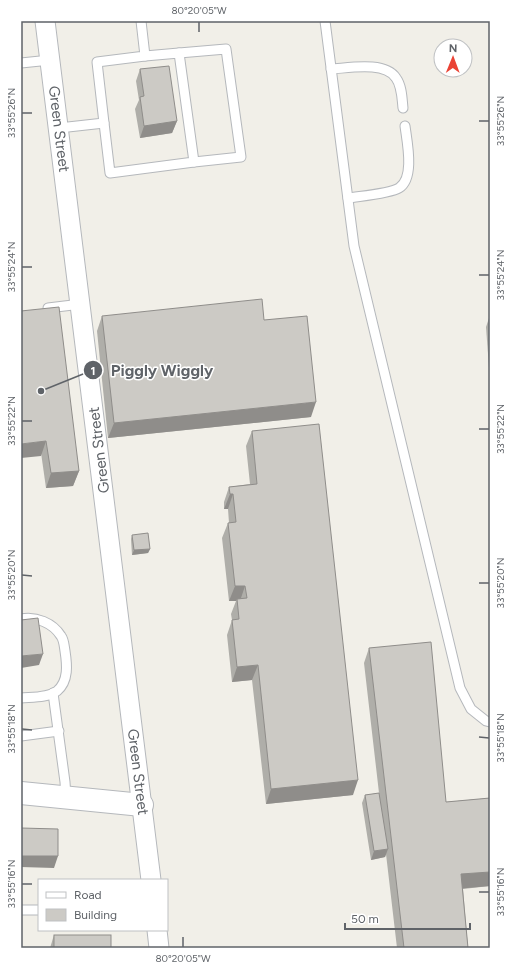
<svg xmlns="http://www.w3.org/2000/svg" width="511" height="969" viewBox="0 0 511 969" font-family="Figtree,sans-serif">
<rect width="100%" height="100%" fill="#f1efe8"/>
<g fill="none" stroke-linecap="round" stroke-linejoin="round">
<g stroke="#b5b8bc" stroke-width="11">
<g id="service">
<path d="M325 21 354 246 460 688 471 709 486 721 490 722"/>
<path d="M179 53 226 49 241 157 194 162"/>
<path d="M21 63 50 60"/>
<path d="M331 69C349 68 385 61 396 78 402 86 402 99 403 108"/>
<path d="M104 123 110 173 194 162 179 53 145 56"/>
<path d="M59 128 104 123 97 62 145 56 141 21"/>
<path d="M348 198C360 196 389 194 399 188 415 178 407 142 405 126"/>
<path d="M48 308 81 304"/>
<path d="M21 619C36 616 53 623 61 636 64 640 64 645 65 651 67 664 69 681 57 691 48 698 32 697 21 698"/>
<path d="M53 693 65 782 66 798"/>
<path d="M21 736 59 731"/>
<path d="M21 910H39"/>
</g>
</g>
<g stroke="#b5b8bc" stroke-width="21">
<g id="minor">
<path d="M45 21 151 880"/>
<path d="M157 930 159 948"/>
</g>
</g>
<g stroke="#b5b8bc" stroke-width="24">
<path id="tertiary" d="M21 793 142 805"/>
</g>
<use href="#service" stroke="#fff" stroke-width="9"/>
<use href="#minor" stroke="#fff" stroke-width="19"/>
<use href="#tertiary" stroke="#fff" stroke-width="22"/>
</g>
<g fill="#afaea9">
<path d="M140 69 177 121 172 133 140 138 135 109 139 100 136 81Z"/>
<path d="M21 311 79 471 73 486 46 488Z"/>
<path d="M490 315V381L486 327Z"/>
<path d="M102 316 264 320 311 417 108 438 97 331Z"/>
<path d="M252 431 353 795 266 804 252 680 232 682 227 635 232 620 231 614 236 601H229L222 538 228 523H229L228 509H224V502L229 487 250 484 246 446Z"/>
<path d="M132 535 150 549 148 553 132 555 131 539Z"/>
<path d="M369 648 446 802 490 798V886L463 889 468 948H397L386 854 385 857 371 860 362 803 365 795 379 793 364 663Z"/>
<path d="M54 935 111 948H50Z"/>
</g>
<g fill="#8f8d8a">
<path d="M177 121 172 133 140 138 144 126Z"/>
<path d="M316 402 311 417 108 438 114 423Z"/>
<path d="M46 441 41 456 21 458V444Z"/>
<path d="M79 471 73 486 46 488 51 473Z"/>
<path d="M230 494H233L228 509H224Z"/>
<path d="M150 549 148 553 132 555 134 550Z"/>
<path d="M235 586H245L240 601 237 599 236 601H229Z"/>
<path d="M43 654 39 665 21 668V656Z"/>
<path d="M258 665 252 680 232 682 237 667Z"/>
<path d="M358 780 353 795 266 804 271 789Z"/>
<path d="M388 849 385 857 371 860 374 851Z"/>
<path d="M21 856H58L54 868 21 867Z"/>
<path d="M490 872V886L456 889 461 874Z"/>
</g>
<g fill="#cccac5" stroke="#8f8d8a">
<path d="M169 66 177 121 144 126 140 97 144 96 140 69Z"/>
<path d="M262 299 264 320 307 316 316 402 114 423 102 316Z"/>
<path d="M59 307 79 471 51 473 46 441 21 444V311Z"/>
<path d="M319 424 358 780 271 789 258 665 237 667 232 620 239 619 237 599 247 598 245 586H235L228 523 236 522 233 494H230L229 487 257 484 252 431Z"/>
<path d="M148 533 150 549 134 550 132 535Z"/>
<path d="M38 618 43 654 21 656V620Z"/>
<path d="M431 642 446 802 490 798V872L461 874 468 948H404L369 648Z"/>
<path d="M379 793 388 849 374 851 365 795Z"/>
<path d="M21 828 58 829V856H21Z"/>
<rect x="54" y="935" width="57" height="13"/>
</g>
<path fill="none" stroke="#5f6368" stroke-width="1.5" d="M199 32V22M22 113H32M479 121H489M22 267H32M479 275H489M22 421H32M479 429H489M22 575 32 576M479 583H489M22 729 32 730M479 737 489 738M22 884H32M479 892H489M183 947V937"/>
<g text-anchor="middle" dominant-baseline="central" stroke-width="3" stroke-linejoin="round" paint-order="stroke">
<g font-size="15" fill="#5f6368" stroke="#fff">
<text transform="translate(59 129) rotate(83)">Green Street</text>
<text transform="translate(99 450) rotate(-97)">Green Street</text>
<text transform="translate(138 772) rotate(83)">Green Street</text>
</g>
</g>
<path fill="none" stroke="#5f6368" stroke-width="1.5" d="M41 391L93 370"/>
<g fill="#5f6368" stroke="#fff" stroke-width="1.5">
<circle cx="41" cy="391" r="4"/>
<circle cx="93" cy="370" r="10"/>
</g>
<g font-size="12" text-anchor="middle" font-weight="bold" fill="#fff">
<text x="93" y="375">1</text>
</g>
<g font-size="16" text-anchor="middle" font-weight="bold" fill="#5f6368" stroke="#fff" stroke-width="3" stroke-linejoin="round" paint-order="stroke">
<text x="162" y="376">Piggly Wiggly</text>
</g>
<rect width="511" height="969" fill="none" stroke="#ffffff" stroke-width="44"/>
<rect x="38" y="879" width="130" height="52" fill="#ffffff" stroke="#bfc1c3"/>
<rect x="46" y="892" width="20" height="6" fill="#ffffff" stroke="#bfc1c3"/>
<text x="74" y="899" font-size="12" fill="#5f6368">Road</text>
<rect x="46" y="909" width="20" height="12" fill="#cccac5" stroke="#bfc1c3"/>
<text x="74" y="919" font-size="12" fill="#5f6368">Building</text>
<g transform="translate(453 58) rotate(1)"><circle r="19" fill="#ffffff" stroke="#bfc1c3"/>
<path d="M0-3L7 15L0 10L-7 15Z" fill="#ea4335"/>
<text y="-6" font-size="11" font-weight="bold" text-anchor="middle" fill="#5f6368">N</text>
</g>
<path d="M345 923v6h125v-6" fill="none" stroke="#5f6368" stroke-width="2"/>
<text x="351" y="923" font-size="12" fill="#5f6368" stroke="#ffffff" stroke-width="3" paint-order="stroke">50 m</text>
<rect x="22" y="22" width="467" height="925" fill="none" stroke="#5f6368" stroke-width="1.5"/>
<g font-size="10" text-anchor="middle" fill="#5f6368">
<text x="199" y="14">80°20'05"W</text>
<text transform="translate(11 113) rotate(-90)" y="4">33°55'26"N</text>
<text transform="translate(500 121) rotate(-90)" y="4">33°55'26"N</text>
<text transform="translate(11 267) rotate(-90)" y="4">33°55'24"N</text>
<text transform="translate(500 275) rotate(-90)" y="4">33°55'24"N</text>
<text transform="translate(11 421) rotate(-90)" y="4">33°55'22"N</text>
<text transform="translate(500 429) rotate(-90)" y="4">33°55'22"N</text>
<text transform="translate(11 575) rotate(-90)" y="4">33°55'20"N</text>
<text transform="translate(500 583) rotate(-90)" y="4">33°55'20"N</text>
<text transform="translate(11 729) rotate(-90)" y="4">33°55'18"N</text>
<text transform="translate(500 738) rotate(-90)" y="4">33°55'18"N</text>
<text transform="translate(11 884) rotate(-90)" y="4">33°55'16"N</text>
<text transform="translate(500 892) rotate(-90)" y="4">33°55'16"N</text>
<text x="183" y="962">80°20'05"W</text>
</g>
</svg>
